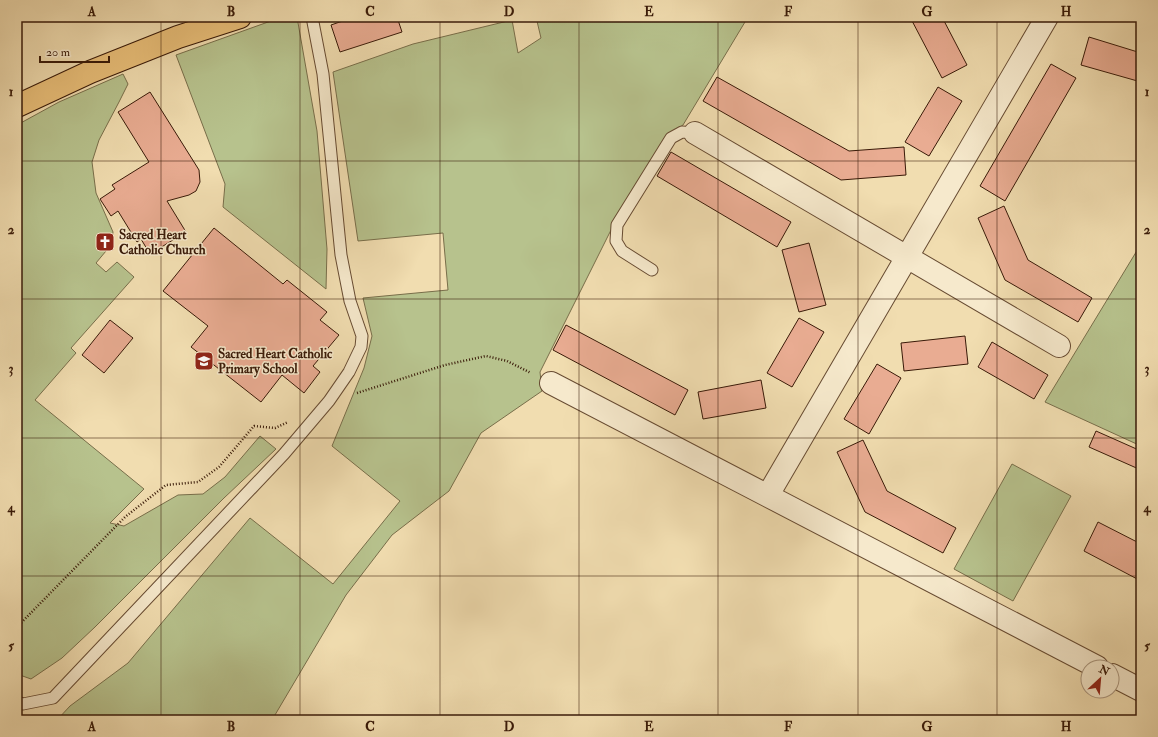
<svg xmlns="http://www.w3.org/2000/svg" width="1158" height="737" viewBox="0 0 1158 737" font-family="'IM FELL Double Pica',serif">
<rect width="100%" height="100%" fill="#f1ddb0"/>
<filter id="stains"><feTurbulence type="fractalNoise" baseFrequency=".005" numOctaves="4"/><feColorMatrix values="0 0 0 0 .2 0 0 0 0 .09 0 0 0 0 .02 0 0 0 .5 -.17"/></filter>
<radialGradient id="worn" r=".72"><stop offset=".6" stop-color="#630" stop-opacity="0"/><stop offset="1" stop-color="#630" stop-opacity=".3"/></radialGradient>
<g fill="#b7c28d" stroke="#786e4a">
<path d="M282 17H297L317 131 327 249 326 289 223 207 225 184 176 55Z"/>
<path d="M536 17H748L683 125 665 137 616 227 611 230 540 372 542 391 481 433 449 491 392 535 346 595 272 720H57L70 706 128 663 250 518 333 584 400 501 332 446 364 368 372 336 363 298 448 290 443 233 358 241 333 72 413 44 512 20 518 53 541 38Z"/>
<path d="M123 74 128 84 119 102 99 140 92 162 96 193 113 232 111 245 96 263 106 272 117 262 134 277 71 348 76 353 35 400 144 489 110 523 124 526 178 495 203 494 225 477 260 436 276 449 224 498 95 627 62 658 31 679 17 674V125L59 102Z"/>
<path d="M1141 244V446L1045 402Z"/>
<path d="M1012 464 1071 496 1013 601 954 569Z"/>
</g>
<g fill="#e9ac92" stroke="#391a08">
<path d="M354 17H397L402 32 340 52 331 25Z"/>
<path d="M910 17H942L967 65 942 78Z"/>
<path d="M1089 37 1141 53V82L1081 65Z"/>
<path d="M1051 64 1076 78 1005 201 980 186Z"/>
<path d="M717 77 849 151 904 147 906 175 841 180 703 101Z"/>
<path d="M938 87 962 101 929 156 905 142Z"/>
<path d="M150 92 199 170 200 182 196 191 189 195 167 201 186 232 150 254 141 239 137 242 118 211 111 216 100 199 115 189 112 185 149 162 118 112Z"/>
<path d="M671 152 791 222 777 247 657 176Z"/>
<path d="M1004 206 1028 260 1092 298 1078 322 1005 280 978 218Z"/>
<path d="M214 228 283 284 287 280 327 312 320 320 339 335 313 366 320 372 304 393 282 375 261 402 191 347 208 326 163 291Z"/>
<path d="M809 243 826 305 799 312 782 250Z"/>
<path d="M799 318 824 332 792 387 767 373Z"/>
<path d="M110 320 133 338 104 373 82 355Z"/>
<path d="M566 325 688 390 675 415 553 350Z"/>
<path d="M965 336 968 364 904 371 901 343Z"/>
<path d="M992 342 1048 375 1034 399 978 367Z"/>
<path d="M877 364 901 378 869 434 844 419Z"/>
<path d="M761 380 766 408 703 419 698 392Z"/>
<path d="M1096 431 1141 451V470L1089 447Z"/>
<path d="M863 440 887 491 956 528 943 553 865 512 837 452Z"/>
<path d="M1098 522 1141 544V581L1084 551Z"/>
</g>
<g fill="none" stroke-linecap="round" stroke-linejoin="round">
<g stroke="#674b32" stroke-width="13">
<g id="lane">
<path d="M652 270 622 251 616 241 617 225 671 138 682 132 695 133"/>
<path d="M17 702 23 704 53 698 284 454 329 401 349 372 361 347 362 336 350 301 341 255 323 74 312 17"/>
</g>
</g>
<g stroke="#674b32" stroke-width="24">
<g id="street">
<path d="M695 133 1059 346"/>
<path d="M551 383 1097 667"/>
<path d="M768 495 1047 17"/>
<path d="M1112 675 1141 690"/>
</g>
</g>
<g stroke="#391a08" stroke-width="24">
<path id="highway" d="M17 106 90 72 178 37 240 17"/>
</g>
<g stroke="#391a08" stroke-width="2.5" stroke-dasharray="1 2" stroke-linecap="butt">
<path d="M357 393 445 365 486 356 507 361 531 373"/>
<path d="M17 627 125 517 166 485 198 482 219 467 254 426 275 428 288 422"/>
</g>
<use href="#lane" stroke="#f6e9cc" stroke-width="11"/>
<use href="#street" stroke="#f6e9cc" stroke-width="22"/>
<use href="#highway" stroke="#e8be78" stroke-width="22"/>
</g>
<path fill="none" stroke="#391a08" stroke-width="1" stroke-opacity="0.55" d="M161 17V720M300 17V720M440 17V720M579 17V720M718 17V720M858 17V720M997 17V720M17 161H1141M17 299H1141M17 438H1141M17 576H1141"/>
<defs>
<g id="church-square" transform="scale(1)"><rect x="-9" y="-9" width="18" height="18" rx="4" fill="#8f2418" stroke="#f6e9cc"/><path d="M-1.2-6h2.4v3.5h3.3v2.4h-3.3V6h-2.4V-.1h-3.3v-2.4h3.3Z" fill="#fff"/></g>
<g id="school-square" transform="scale(1)"><rect x="-9" y="-9" width="18" height="18" rx="4" fill="#8f2418" stroke="#f6e9cc"/><path d="M0-5L7-2L0 1L-7-2ZM-4 1L0 2.5L4 1V4Q0 6-4 4Z" fill="#fff"/></g>
</defs>
<g fill-rule="evenodd">
<use href="#church-square" x="105" y="242"/>
<use href="#school-square" x="204" y="361"/>
</g>
<g text-anchor="middle" dominant-baseline="central" stroke-width="3" stroke-linejoin="round" paint-order="stroke">
<g font-size="13" font-weight="bold" fill="#391a08" stroke="#f6e9cc" text-anchor="start">
<text x="119" y="235">Sacred Heart<tspan x="119" dy="15">Catholic Church</tspan></text>
<text x="218" y="354">Sacred Heart Catholic<tspan x="218" dy="15">Primary School</tspan></text>
</g>
</g>
<rect width="1158" height="737" fill="none" stroke="#f1ddb0" stroke-width="44"/>
<g transform="translate(1100 679) rotate(26)"><circle r="19" fill="#f6e9cc" stroke="#aa967e"/>
<path d="M0-3L7 15L0 10L-7 15Z" fill="#8f2418"/>
<text y="-6" font-size="11" font-weight="bold" text-anchor="middle" fill="#391a08">N</text>
</g>
<path d="M40 56v6h69v-6" fill="none" stroke="#391a08" stroke-width="2"/>
<text x="46" y="56" font-size="12" fill="#391a08" stroke="#f6e9cc" stroke-width="3" paint-order="stroke">20 m</text>
<rect x="22" y="22" width="1114" height="693" fill="none" stroke="#391a08" stroke-width="1.5"/>
<g font-size="13" text-anchor="middle" font-weight="bold" fill="#391a08">
<text x="92" y="16">A</text>
<text x="231" y="16">B</text>
<text x="370" y="16">C</text>
<text x="509" y="16">D</text>
<text x="649" y="16">E</text>
<text x="788" y="16">F</text>
<text x="927" y="16">G</text>
<text x="1066" y="16">H</text>
<text x="11" y="96">1</text>
<text x="1147" y="96">1</text>
<text x="11" y="234">2</text>
<text x="1147" y="234">2</text>
<text x="11" y="373">3</text>
<text x="1147" y="373">3</text>
<text x="11" y="512">4</text>
<text x="1147" y="512">4</text>
<text x="11" y="650">5</text>
<text x="1147" y="650">5</text>
<text x="92" y="731">A</text>
<text x="231" y="731">B</text>
<text x="370" y="731">C</text>
<text x="509" y="731">D</text>
<text x="649" y="731">E</text>
<text x="788" y="731">F</text>
<text x="927" y="731">G</text>
<text x="1066" y="731">H</text>
</g>
<rect width="100%" height="100%" filter="url(#stains)"/>
<rect width="100%" height="100%" fill="url(#worn)"/>
</svg>
